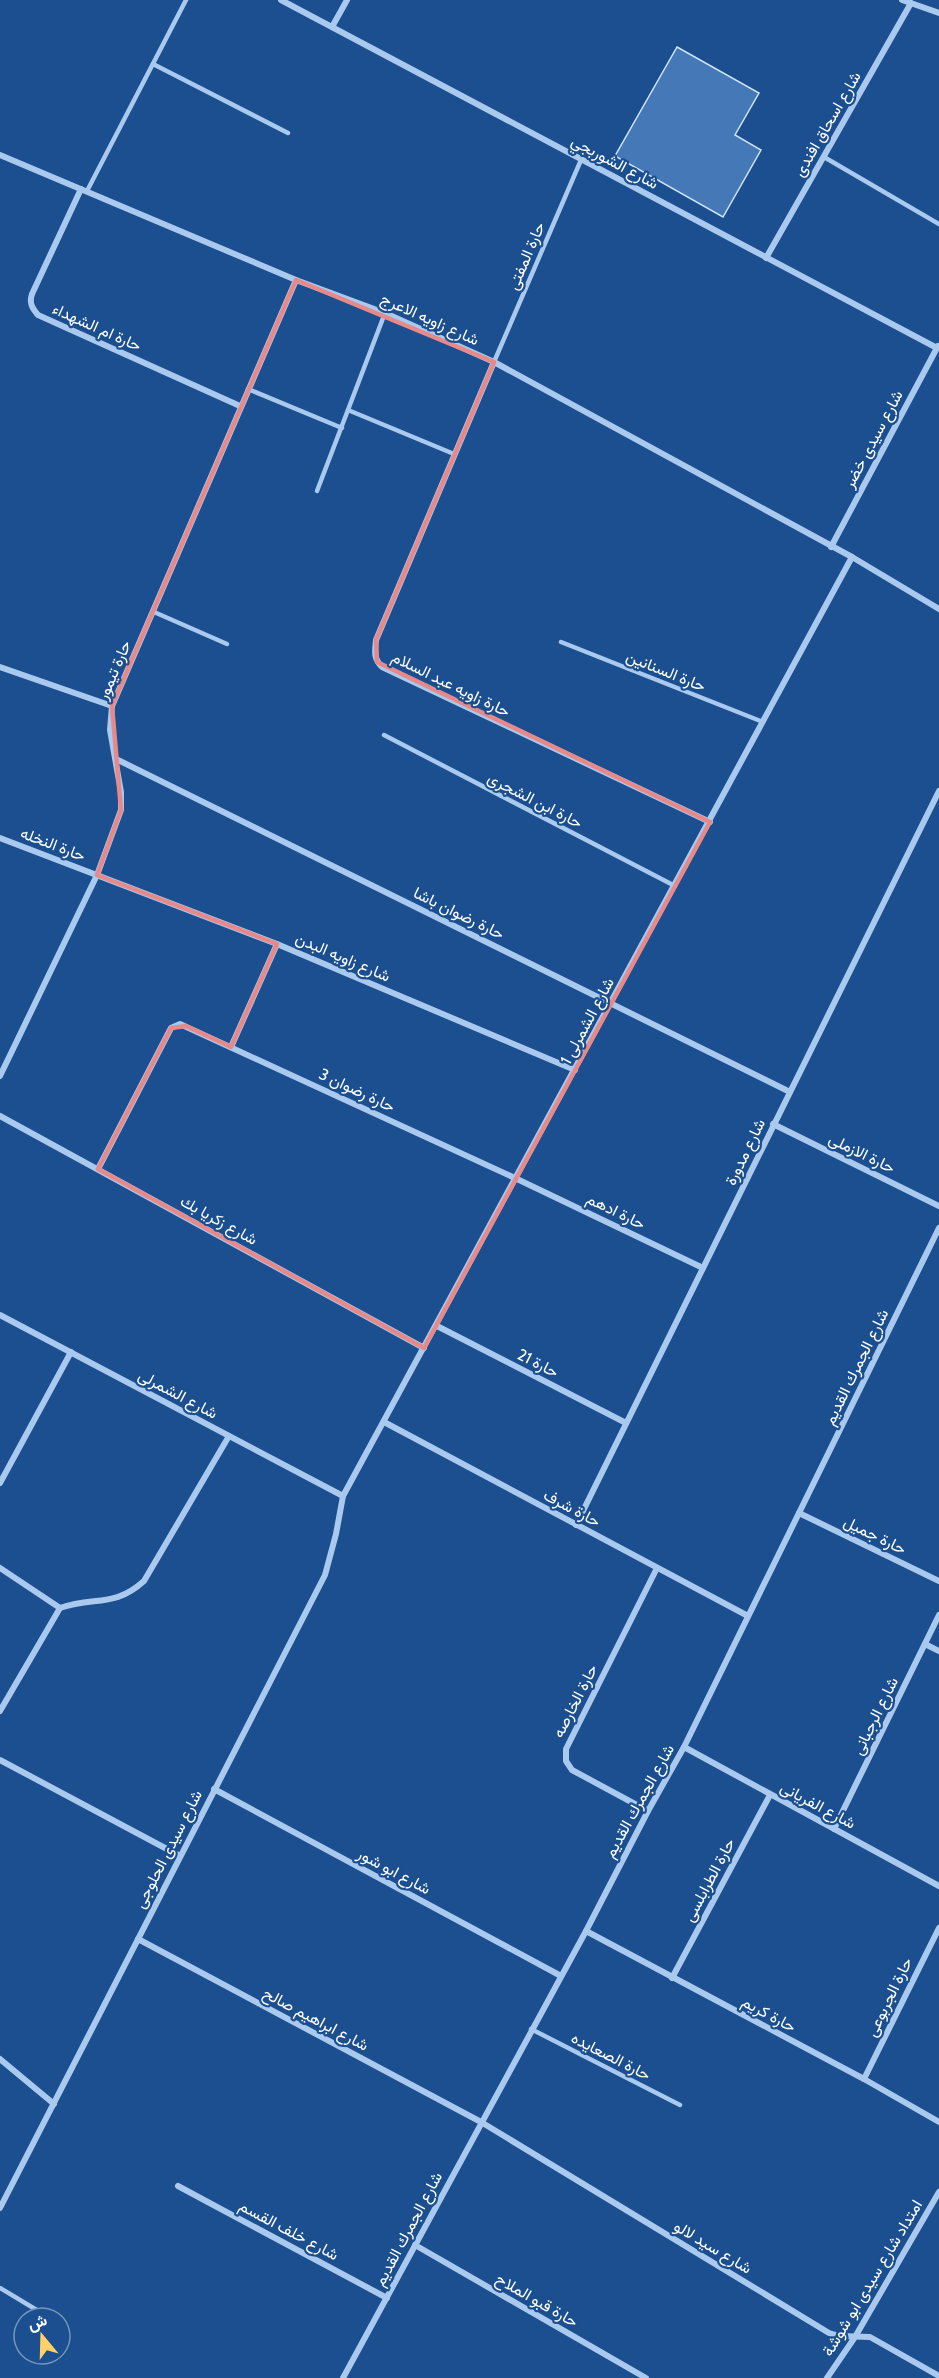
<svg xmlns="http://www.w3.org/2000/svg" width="939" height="2378" viewBox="0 0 939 2378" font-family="Cabin,Vazirmatn,sans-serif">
<rect width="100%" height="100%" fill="#1b4f8f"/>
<path fill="#4478b7" stroke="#cfe3fa" stroke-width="1.5" d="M677 47 759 93 735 135 761 150 723 217 615 156Z"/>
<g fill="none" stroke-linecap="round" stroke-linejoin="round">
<g stroke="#a9c9ee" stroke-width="4.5">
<path d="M153 64 288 133"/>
<path d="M824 157 939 224"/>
<path d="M87 191 186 0"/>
<path d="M494 362 581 160"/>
<path d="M248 389 342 428"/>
<path d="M348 410 454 454"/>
<path d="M317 491 385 313"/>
<path d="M154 612 227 644"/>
<path d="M561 642 763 722"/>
<path d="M384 735 675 886"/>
<path d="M531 2029 680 2105"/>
<path d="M0 2288 50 2318"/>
</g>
<g stroke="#a9c9ee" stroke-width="6">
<path d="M281 0 937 348"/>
<path d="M902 0 939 13"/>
<path d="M332 27 347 0"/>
<path d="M0 155 296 280 385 313 494 362 852 557 939 609"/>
<path d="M81 189 32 294C29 303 32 308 38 315L240 406"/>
<path d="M766 258 911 3"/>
<path d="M494 362 376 640C375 651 373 658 382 667L710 822"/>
<path d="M831 547 938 346"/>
<path d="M0 667 112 706"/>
<path d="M116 759 790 1092"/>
<path d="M0 838 277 944 575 1070"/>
<path d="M231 1047 277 944"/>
<path d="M0 1076 97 875 121 810V792L110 730 112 706 296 280"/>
<path d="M0 1116 424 1348"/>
<path d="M773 1124 939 1206"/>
<path d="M98 1169 171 1028 180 1024 517 1179 703 1268"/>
<path d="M0 1315 343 1496"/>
<path d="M437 1326 626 1423"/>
<path d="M384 1422 748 1616"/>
<path d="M0 1483 71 1352"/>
<path d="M799 1513 939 1581"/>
<path d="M576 1525 939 791"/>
<path d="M0 1568 60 1608"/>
<path d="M925 1644 939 1651"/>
<path d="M0 1711 60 1608C95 1596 114 1608 144 1581L229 1436"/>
<path d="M684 1747 939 1886"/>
<path d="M0 1760 180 1856"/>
<path d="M214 1789 561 1976"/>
<path d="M648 1811 572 1770 566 1761V1749L657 1568"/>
<path d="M834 1829 939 1615"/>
<path d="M586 1931 864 2079 939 2122"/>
<path d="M138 1939 481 2122 829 2333 839 2336 870 2337 939 2376"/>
<path d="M672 1978 770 1795"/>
<path d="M0 2059 54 2104"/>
<path d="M864 2079 939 1928"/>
<path d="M178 2186 387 2298"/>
<path d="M0 2208 325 1575 336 1534 343 1496 852 557"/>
<path d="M415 2245 646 2378"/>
<path d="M343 2378 586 1931 648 1811 684 1747 939 1228"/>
<path d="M827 2378 855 2337 939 2192"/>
</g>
</g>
<path fill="none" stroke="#e88989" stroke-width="4.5" stroke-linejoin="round" d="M296 280 494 362 376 640 377 662 710 822 424 1348 98 1169 171 1028 186 1026 231 1047 277 944 97 875 121 810 112 706Z"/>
<g text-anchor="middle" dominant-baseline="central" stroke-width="4.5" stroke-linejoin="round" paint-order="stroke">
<g font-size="16" fill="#fff" stroke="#1b4f8f">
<text transform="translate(827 124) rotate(-60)">شارع اسحاق افندى</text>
<text transform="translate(615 162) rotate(28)">شارع الشوربجي</text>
<text transform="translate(526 256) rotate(-67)">حارة المفتى</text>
<text transform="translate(430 319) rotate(24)">شارع زاويه الاعرج</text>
<text transform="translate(97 327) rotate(24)">حارة ام الشهداء</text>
<text transform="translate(873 439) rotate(-62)">شارع سيدى خضر</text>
<text transform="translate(114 670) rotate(-67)">حارة تيمور</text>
<text transform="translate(666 671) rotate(22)">حارة السنانين</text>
<text transform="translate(451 684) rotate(26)">حارة زاويه عبد السلام</text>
<text transform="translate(535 800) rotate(27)">حارة ابن الشجرى</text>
<text transform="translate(53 844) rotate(21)">حارة النخله</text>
<text transform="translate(459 913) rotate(26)">حارة رضوان باشا</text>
<text transform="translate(343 957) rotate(23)">شارع زاويه البدن</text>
<text transform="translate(587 1021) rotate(-62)">شارع الشمرلى 1</text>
<text transform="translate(357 1090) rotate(25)">حارة رضوان 3</text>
<text transform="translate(745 1152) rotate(-64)">شارع مدورة</text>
<text transform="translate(862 1153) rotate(26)">حارة الازملى</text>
<text transform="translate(616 1211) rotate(26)">حارة ادهم</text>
<text transform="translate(219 1220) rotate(29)">شارع زكريا بك</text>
<text transform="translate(538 1363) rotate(27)">حارة 21</text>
<text transform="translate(856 1367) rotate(-64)">شارع الجمرك القديم</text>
<text transform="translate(178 1394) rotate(28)">شارع الشمرلى</text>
<text transform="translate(572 1508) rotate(28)">حارة شرف</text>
<text transform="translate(875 1535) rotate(26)">حارة جميل</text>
<text transform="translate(575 1701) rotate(-63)">حارة الخارصه</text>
<text transform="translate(875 1716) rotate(-64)">شارع الرجبانى</text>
<text transform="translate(639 1801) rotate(-61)">شارع الجمرك القديم</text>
<text transform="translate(818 1805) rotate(28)">شارع الفريانى</text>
<text transform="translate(168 1849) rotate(-63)">شارع سيدى الحلوجى</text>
<text transform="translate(394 1871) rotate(28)">شارع ابو شور</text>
<text transform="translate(709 1880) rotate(-62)">حارة الطرابلسى</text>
<text transform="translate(889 1997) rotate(-64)">حارة الجربوعى</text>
<text transform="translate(769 2014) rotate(28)">حارة كريم</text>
<text transform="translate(316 2019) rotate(28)">شارع ابراهيم صالح</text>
<text transform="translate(611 2056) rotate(27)">حارة الصعايده</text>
<text transform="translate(408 2229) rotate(-62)">شارع الجمرك القديم</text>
<text transform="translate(289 2230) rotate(28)">شارع خلف القسم</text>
<text transform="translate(713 2247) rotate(31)">شارع سيد لالو</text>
<text transform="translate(872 2278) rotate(-59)">امتداد شارع سيدى ابو شوشة</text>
<text transform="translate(537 2300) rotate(30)">حارة قبو الملاح</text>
</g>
</g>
<g transform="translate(42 2336) rotate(341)"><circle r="28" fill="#1b4f8f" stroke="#7695bc" stroke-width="1.5"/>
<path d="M0-4.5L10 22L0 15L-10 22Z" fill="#ffd166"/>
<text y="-9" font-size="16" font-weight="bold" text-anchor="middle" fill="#ffffff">ش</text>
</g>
</svg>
